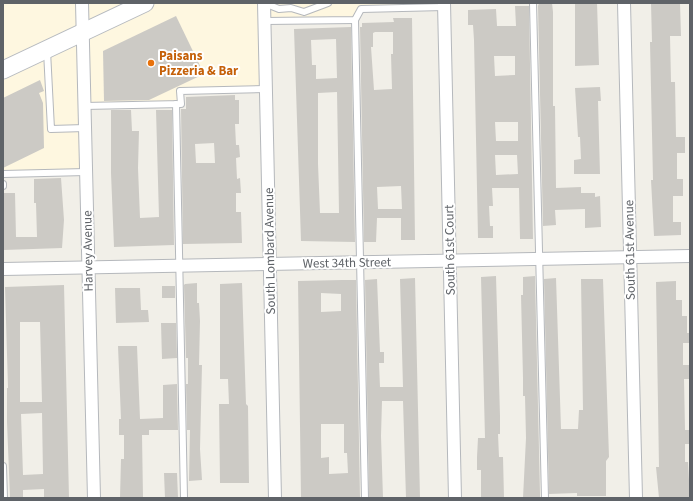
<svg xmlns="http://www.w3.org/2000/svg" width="693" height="501" viewBox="0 0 693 501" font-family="'Source Sans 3',sans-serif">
<rect width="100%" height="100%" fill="#f1efe8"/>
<g fill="#fef7e0">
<path d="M3 3H262L264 87 179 89V102L86 104 87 170 3 172Z"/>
<path d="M267 3H447V9L363 11 357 22 267 24Z"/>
</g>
<g fill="#cccac5" fill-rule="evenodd">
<path d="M539 3H552L553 12V106H555L556 188 581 187V193H595V197L600 196 601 227 585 228V209L555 210 556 225 543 226 538 6Z"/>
<path d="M575 3H597L599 65 575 66Z"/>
<path d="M651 3H680L681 36H670L671 82H675L676 137H685V153H677V179H683V196H673V222H681V235L654 236 651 180H653L650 42H652Z"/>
<path d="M515 6H529L533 239H520L519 188H492L493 206H489L490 226H493V238H478L474 40 473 25H468V10L496 9 497 26H516ZM494 56H515V75L495 76ZM495 122H518V141H496ZM495 155H517L518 174 496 175Z"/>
<path d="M176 16 204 74 149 100 104 101 103 51Z"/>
<path d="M393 18H412L415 240H401V218H377L376 242H364L360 27H362V23L394 22ZM375 32H393V54H391L392 89 374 90 371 47H373V33ZM401 186 402 209H378L377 187Z"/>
<path d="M351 27 355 242 301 241 294 29ZM336 39 337 78 316 79V65H312L311 40ZM337 92 339 213H320L318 164V93Z"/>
<path d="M40 80 44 91 39 93 43 103 44 148 3 168V98Z"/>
<path d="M600 87 601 101H598L600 174H574V160L581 159 580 137H578L575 88Z"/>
<path d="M235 95V100H239V124H235L236 145H239L240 157 236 158 237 179 240 178 241 193H236V212H241L242 243 183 244 181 109H186V97ZM214 143 215 163H196L195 144Z"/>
<path d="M111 110H131L132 131H139L138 168 140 218 159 217 156 110H172L174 245 114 247 111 173Z"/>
<path d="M61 178 64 220 62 248 4 250 3 193H15L16 237H37L36 203H34V179Z"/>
<path d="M496 276 500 416V434H498L499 457H503L504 498H481V470H477V457L478 438H485L481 277Z"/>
<path d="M535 276 540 494V498H523L526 438 525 396H523V378L521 295H523V277Z"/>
<path d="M415 278 420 498H406L403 401H382L381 436 383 498H369L365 280 377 279 380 352H384V363H379L380 387H403L400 279Z"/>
<path d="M556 278 561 429H578L579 410H583L581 279H603L609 457 606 461V496H577V493L549 494 544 279Z"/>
<path d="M342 280H356L360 498H301L298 281ZM321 293 341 294V311L321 312ZM321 424H344V453H347L348 473 329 474V457L321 458Z"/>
<path d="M676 281V300H682V316H687V333H690V343H683V365H690V379H684L685 430H689L690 444H685V462H688L690 498H659L656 467H659L656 282Z"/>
<path d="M197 283V303H199L200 321 199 365H202L200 449 202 480 189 481 190 430H187L186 384H188V358H186L184 285 185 284Z"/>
<path d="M242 283 246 404 248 406 249 483H220L219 404H229L228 379H220V284Z"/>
<path d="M64 285 69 498H44V489L23 490V498H10L7 422V388H8L5 287ZM20 322H40L42 402H20ZM42 413 43 474 23 475 21 414Z"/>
<rect x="162" y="286" width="13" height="12"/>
<path d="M115 288H140L141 310H148L149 322 116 323Z"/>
<path d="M161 323H176L177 358 162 359Z"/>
<path d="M118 346H137L140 419 163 418V385L177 384 178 430H149V435H142L143 498H120L121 459H124V435H119V419H121Z"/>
<path d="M164 473H177L178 498H165Z"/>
</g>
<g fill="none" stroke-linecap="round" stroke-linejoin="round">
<g stroke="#b5b8bc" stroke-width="8">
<g id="service">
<path d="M264 3 279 9 291 8 304 12 328 3"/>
<path d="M533 3 545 498"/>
<path d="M355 20 365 498"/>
<path d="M265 21 355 20 361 9 444 7"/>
<path d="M47 51 51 129 85 128"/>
<path d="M176 104 184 498"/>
<path d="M84 106 181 104 180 91 266 89"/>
<path d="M3 174 86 172"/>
<path d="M3 184V186"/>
<path d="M3 466 4 498"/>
</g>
</g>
<g stroke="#b5b8bc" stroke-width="14">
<g id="minor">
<path d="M82 3 94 498"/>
<path d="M264 3 275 498"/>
<path d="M444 3 455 498"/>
<path d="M624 3 636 498"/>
<path d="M3 269 690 256"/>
</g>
</g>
<g stroke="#b6babf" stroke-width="19">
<path id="secondary" d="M3 70 145 3"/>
</g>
<use href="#service" stroke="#fff" stroke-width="6"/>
<use href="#minor" stroke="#fff" stroke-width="12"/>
<use href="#secondary" stroke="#fff" stroke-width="17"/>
</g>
<circle fill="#e8710a" stroke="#fff" stroke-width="1.5" cx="151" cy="63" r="4"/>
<g text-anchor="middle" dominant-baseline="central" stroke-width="4" stroke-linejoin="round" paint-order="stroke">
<g font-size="13" font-weight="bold" fill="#c56008" stroke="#fff" text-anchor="start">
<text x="159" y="56">Paisans<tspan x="159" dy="15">Pizzeria &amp; Bar</tspan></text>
</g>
<g font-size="13" fill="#5f6368" stroke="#fff">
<text transform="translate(450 250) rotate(-91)">South 61st Court</text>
<text transform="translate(630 250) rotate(-91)">South 61st Avenue</text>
<text transform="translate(88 251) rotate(-91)">Harvey Avenue</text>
<text transform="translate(270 251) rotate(-91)">South Lombard Avenue</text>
<text transform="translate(347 263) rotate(-1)">West 34th Street</text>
</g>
</g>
<rect width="693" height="501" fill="none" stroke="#5f6368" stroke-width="8"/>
</svg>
